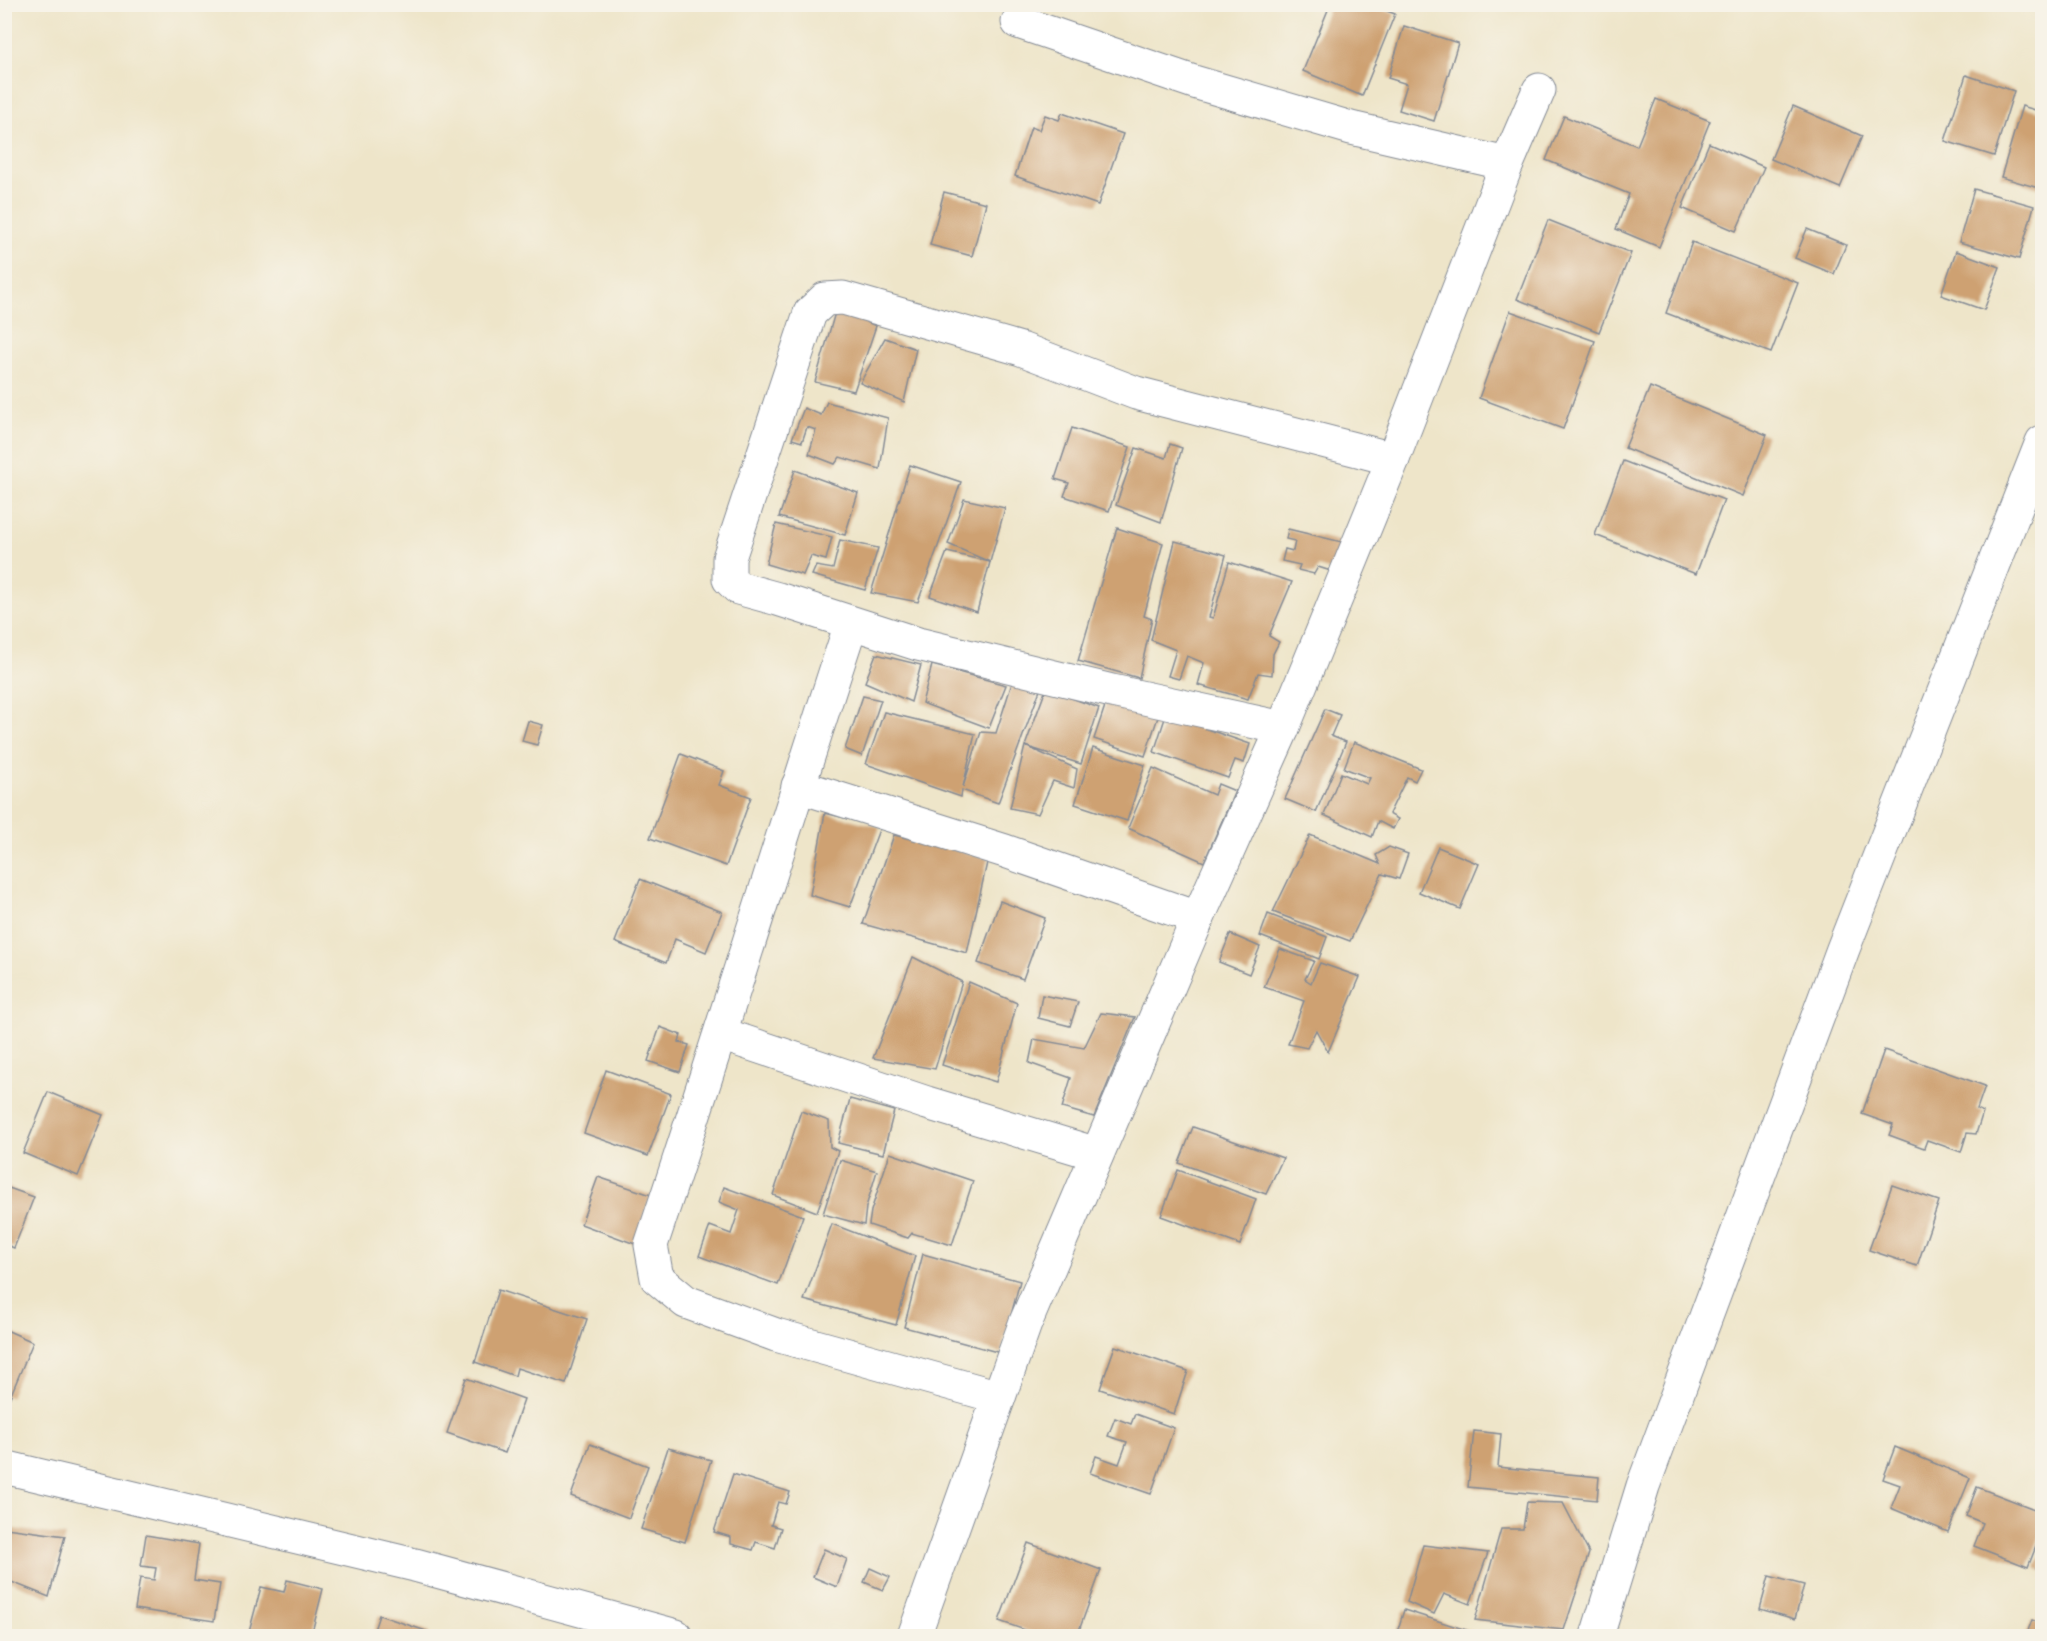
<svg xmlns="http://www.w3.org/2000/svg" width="2047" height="1641" viewBox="0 0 2047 1641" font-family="Caveat,sans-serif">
<rect width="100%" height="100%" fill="#f7f3e8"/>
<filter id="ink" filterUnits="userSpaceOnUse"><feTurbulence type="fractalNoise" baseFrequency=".0167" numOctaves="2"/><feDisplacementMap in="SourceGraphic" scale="12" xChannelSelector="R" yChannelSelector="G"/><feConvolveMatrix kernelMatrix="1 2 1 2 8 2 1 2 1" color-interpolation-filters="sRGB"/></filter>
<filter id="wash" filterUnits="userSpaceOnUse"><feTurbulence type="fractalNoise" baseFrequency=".008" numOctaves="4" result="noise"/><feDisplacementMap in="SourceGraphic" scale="24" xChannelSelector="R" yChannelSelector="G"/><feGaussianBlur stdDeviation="1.35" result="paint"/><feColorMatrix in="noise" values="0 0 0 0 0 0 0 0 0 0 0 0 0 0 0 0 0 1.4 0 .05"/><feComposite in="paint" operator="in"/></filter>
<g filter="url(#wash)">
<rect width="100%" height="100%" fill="#eee5c9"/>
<g id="blocks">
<g fill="#cea172">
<path d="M1330 5H1371L1395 14 1362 96 1303 71Z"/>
<path d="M1404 26 1458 43 1434 121 1399 110 1407 84 1388 78Z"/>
<path d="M1966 75 2014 91 1994 156 1945 141Z"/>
<path d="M1656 99 1710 121 1659 247 1616 229 1629 194 1546 160 1564 116 1637 146Z"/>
<path d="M1793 106 1862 136 1840 188 1771 159Z"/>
<path d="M2022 106 2042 112V189L2001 177Z"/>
<path d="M1062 113 1123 134 1098 205 1015 176 1031 127 1039 130 1045 115 1059 120Z"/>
<path d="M1709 143 1764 167 1736 231 1682 208Z"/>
<path d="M1974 189 2034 206 2019 259 1959 242Z"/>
<path d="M944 192 986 203 972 256 930 245Z"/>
<path d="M1548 220 1631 253 1599 332 1517 299Z"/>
<path d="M1807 229 1846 245 1834 274 1795 258Z"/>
<path d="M1692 242 1798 283 1771 353 1666 313Z"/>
<path d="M1956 251 2000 267 1984 310 1941 295Z"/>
<path d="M836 309 876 326 854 391 815 382Z"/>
<path d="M1510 311 1595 341 1563 429 1479 398Z"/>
<path d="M885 338 916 349 904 402 860 383Z"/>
<path d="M1650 387 1767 435 1743 496 1625 448Z"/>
<path d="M827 402 888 418 880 469 840 457 835 464 809 454 816 430 807 427 802 442 792 439 804 408 821 415Z"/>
<path d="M1072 428 1130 447 1109 511 1064 496 1069 483 1055 479Z"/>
<path d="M1170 444 1182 448 1161 522 1116 505 1136 448 1166 458Z"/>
<path d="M1623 461 1724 500 1696 574 1595 535Z"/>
<path d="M910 465 961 482 918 602 871 593Z"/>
<path d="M795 470 858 493 845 535 779 517Z"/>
<path d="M964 499 1005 508 990 562 948 544Z"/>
<path d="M776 524 832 537 826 560 811 556 803 575 766 564Z"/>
<path d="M1117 528 1163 543 1144 616 1152 619 1139 678 1078 661Z"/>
<path d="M1288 529 1342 542 1334 572 1318 567 1314 574 1298 570 1300 565 1282 561 1285 549 1293 551 1295 541 1286 539Z"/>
<path d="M840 540 878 548 865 590 812 575 816 566 833 569Z"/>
<path d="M1175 541 1226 555 1209 617 1213 618 1229 562 1292 582 1269 636 1279 642 1273 654 1272 675 1258 673 1248 699 1198 685 1204 663 1187 656 1179 679 1168 676 1176 650 1151 640Z"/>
<path d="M947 552 990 562 977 612 930 596Z"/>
<path d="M876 654 921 665 911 702 865 682Z"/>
<path d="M932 665 1006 685 989 728 922 703Z"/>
<path d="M1013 680 1040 690 998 803 962 790 961 797 866 764 884 712 975 734 963 787 981 732 996 733Z"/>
<path d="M1046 689 1099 708 1081 764 1025 746 1077 769 1074 788 1053 781 1038 814 1010 808 1025 746Z"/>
<path d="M863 696 881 700 862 756 845 749Z"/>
<path d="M1107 700 1158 717 1145 756 1094 739Z"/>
<path d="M1325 709 1340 715 1331 736 1346 742 1316 812 1285 799Z"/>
<path d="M1166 715 1250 744 1244 763 1235 760 1228 778 1154 752Z"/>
<path d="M528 721 543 725 537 745 522 741Z"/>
<path d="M1354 742 1421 769 1415 781 1407 777 1389 814 1398 819 1393 829 1378 821 1372 837 1324 815 1341 773 1367 784 1370 778 1344 768Z"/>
<path d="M1093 748 1145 765 1127 821 1075 804Z"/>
<path d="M681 754 724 771 719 785 751 797 726 866 650 838Z"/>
<path d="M1153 768 1214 795 1218 784 1235 791 1204 862 1128 828Z"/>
<path d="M825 813 880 827 850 907 810 895Z"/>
<path d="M894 835 988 858 967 953 863 924Z"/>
<path d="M1310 835 1380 864 1376 855 1389 847 1408 854 1399 879 1382 874 1350 941 1273 912Z"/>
<path d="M1438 847 1479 864 1460 909 1419 892Z"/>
<path d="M640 879 722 912 706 952 675 939 666 963 615 942Z"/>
<path d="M1000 901 1045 918 1023 979 978 963Z"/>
<path d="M1268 914 1327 937 1319 959 1260 936Z"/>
<path d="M1230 934 1260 947 1249 974 1219 962Z"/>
<path d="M1280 949 1314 961 1305 979 1311 983 1320 963 1360 977 1328 1052 1316 1030 1307 1048 1288 1044 1304 1001 1264 987Z"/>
<path d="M913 957 962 982 935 1069 873 1058Z"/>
<path d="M969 982 1017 1003 996 1082 942 1065Z"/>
<path d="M1042 995 1078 1002 1070 1026 1038 1018Z"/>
<path d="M1101 1013 1135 1017 1094 1117 1062 1108 1071 1078 1029 1063 1034 1039 1084 1048Z"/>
<path d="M660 1027 681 1035 679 1042 689 1045 680 1072 648 1061Z"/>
<path d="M1884 1050 1985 1086 1977 1109 1983 1112 1976 1134 1967 1133 1961 1152 1927 1140 1924 1148 1889 1135 1893 1125 1862 1114Z"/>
<path d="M606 1070 671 1094 648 1156 584 1133Z"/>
<path d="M48 1092 103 1115 78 1176 23 1153Z"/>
<path d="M850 1099 894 1111 883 1154 838 1143Z"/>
<path d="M801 1111 829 1121 830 1147 838 1151 817 1212 773 1195Z"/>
<path d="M1193 1127 1283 1158 1266 1194 1179 1163Z"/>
<path d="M890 1153 973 1181 952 1245 912 1233 908 1238 869 1225 871 1211Z"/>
<path d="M840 1160 877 1171 866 1207 864 1225 823 1214Z"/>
<path d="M1178 1170 1256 1199 1240 1245 1161 1216Z"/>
<path d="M598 1177 651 1195 635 1244 581 1224Z"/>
<path d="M1892 1185 1939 1201 1917 1266 1869 1250Z"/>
<path d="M6 1187 34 1197 14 1248 4 1244Z"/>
<path d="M724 1187 803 1216 778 1285 699 1256 710 1226 731 1234 739 1210 719 1202Z"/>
<path d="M832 1224 915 1256 896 1325 804 1300Z"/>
<path d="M923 1254 1020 1281 1001 1353 904 1327Z"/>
<path d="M498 1290 587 1319 566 1384 517 1368 515 1376 475 1362Z"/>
<path d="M4 1329 33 1342 10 1397 4 1395Z"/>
<path d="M1115 1346 1188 1371 1174 1414 1100 1389Z"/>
<path d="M466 1378 524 1399 505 1453 447 1433Z"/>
<path d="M1135 1414 1174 1428 1151 1494 1090 1473 1096 1456 1119 1464 1127 1442 1108 1436 1115 1418 1131 1424Z"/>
<path d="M1474 1431 1501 1434 1498 1467 1599 1477 1597 1500 1468 1487Z"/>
<path d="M590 1444 648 1466 629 1518 571 1496Z"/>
<path d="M1895 1447 1970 1478 1948 1532 1891 1508 1900 1485 1883 1479Z"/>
<path d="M668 1448 711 1460 685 1542 641 1529Z"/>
<path d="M733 1474 790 1492 786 1504 778 1502 771 1525 781 1528 775 1548 756 1542 753 1550 731 1544V1537L714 1532Z"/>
<path d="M1977 1487 2042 1512V1531L2028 1567 1974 1546 1983 1523 1966 1516Z"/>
<path d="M1527 1502 1563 1503 1589 1553 1564 1630 1475 1620 1501 1529H1523Z"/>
<path d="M6 1528 65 1536 49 1597 4 1579Z"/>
<path d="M146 1535 199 1544 194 1580 220 1584 214 1621 135 1609 140 1578 154 1580 156 1568 141 1566Z"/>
<path d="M1028 1543 1101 1570 1077 1636H1042L999 1621Z"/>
<path d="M1423 1545 1488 1553 1470 1604 1444 1594 1434 1614 1407 1602Z"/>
<path d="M824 1549 847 1559 837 1587 813 1577Z"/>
<path d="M2042 1551V1571L2036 1568Z"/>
<path d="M870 1568 890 1577 883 1590 864 1582Z"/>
<path d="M1769 1576 1804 1585 1795 1619 1760 1609Z"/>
<path d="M287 1580 323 1589 311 1636H248L261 1587 284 1592Z"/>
<path d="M1404 1610 1482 1635V1636H1396Z"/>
<path d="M379 1615 429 1632 428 1636H372Z"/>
<path d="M2032 1620 2042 1624V1636H2026Z"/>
</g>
</g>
</g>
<g filter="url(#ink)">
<use href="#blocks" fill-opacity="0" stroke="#848a94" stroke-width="1.5"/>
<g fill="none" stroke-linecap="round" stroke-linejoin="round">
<g stroke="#848a94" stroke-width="35">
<g id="minor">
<path d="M1018 22 1194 82 1351 128 1507 164"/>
<path d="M851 624C783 831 720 1039 651 1245L657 1278 686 1302 776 1335 999 1397"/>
<path d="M1283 728 1112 691 918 644 778 599 738 588 729 579V558L810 313 825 299 843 298 1021 349 1136 393 1393 459"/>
<path d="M798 786 1005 851 1198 918"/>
<path d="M721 1034 927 1103 1097 1154"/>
<path d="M4 1467 415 1565 676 1636"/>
<path d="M914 1636 1025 1324 1198 918 1283 728 1393 459 1507 164 1539 90"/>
<path d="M1597 1636 1643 1486 1843 949 2042 442"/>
</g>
</g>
<use href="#minor" stroke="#fff" stroke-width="33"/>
</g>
</g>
<rect width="2047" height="1641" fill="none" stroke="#f7f3e8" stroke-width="24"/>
</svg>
